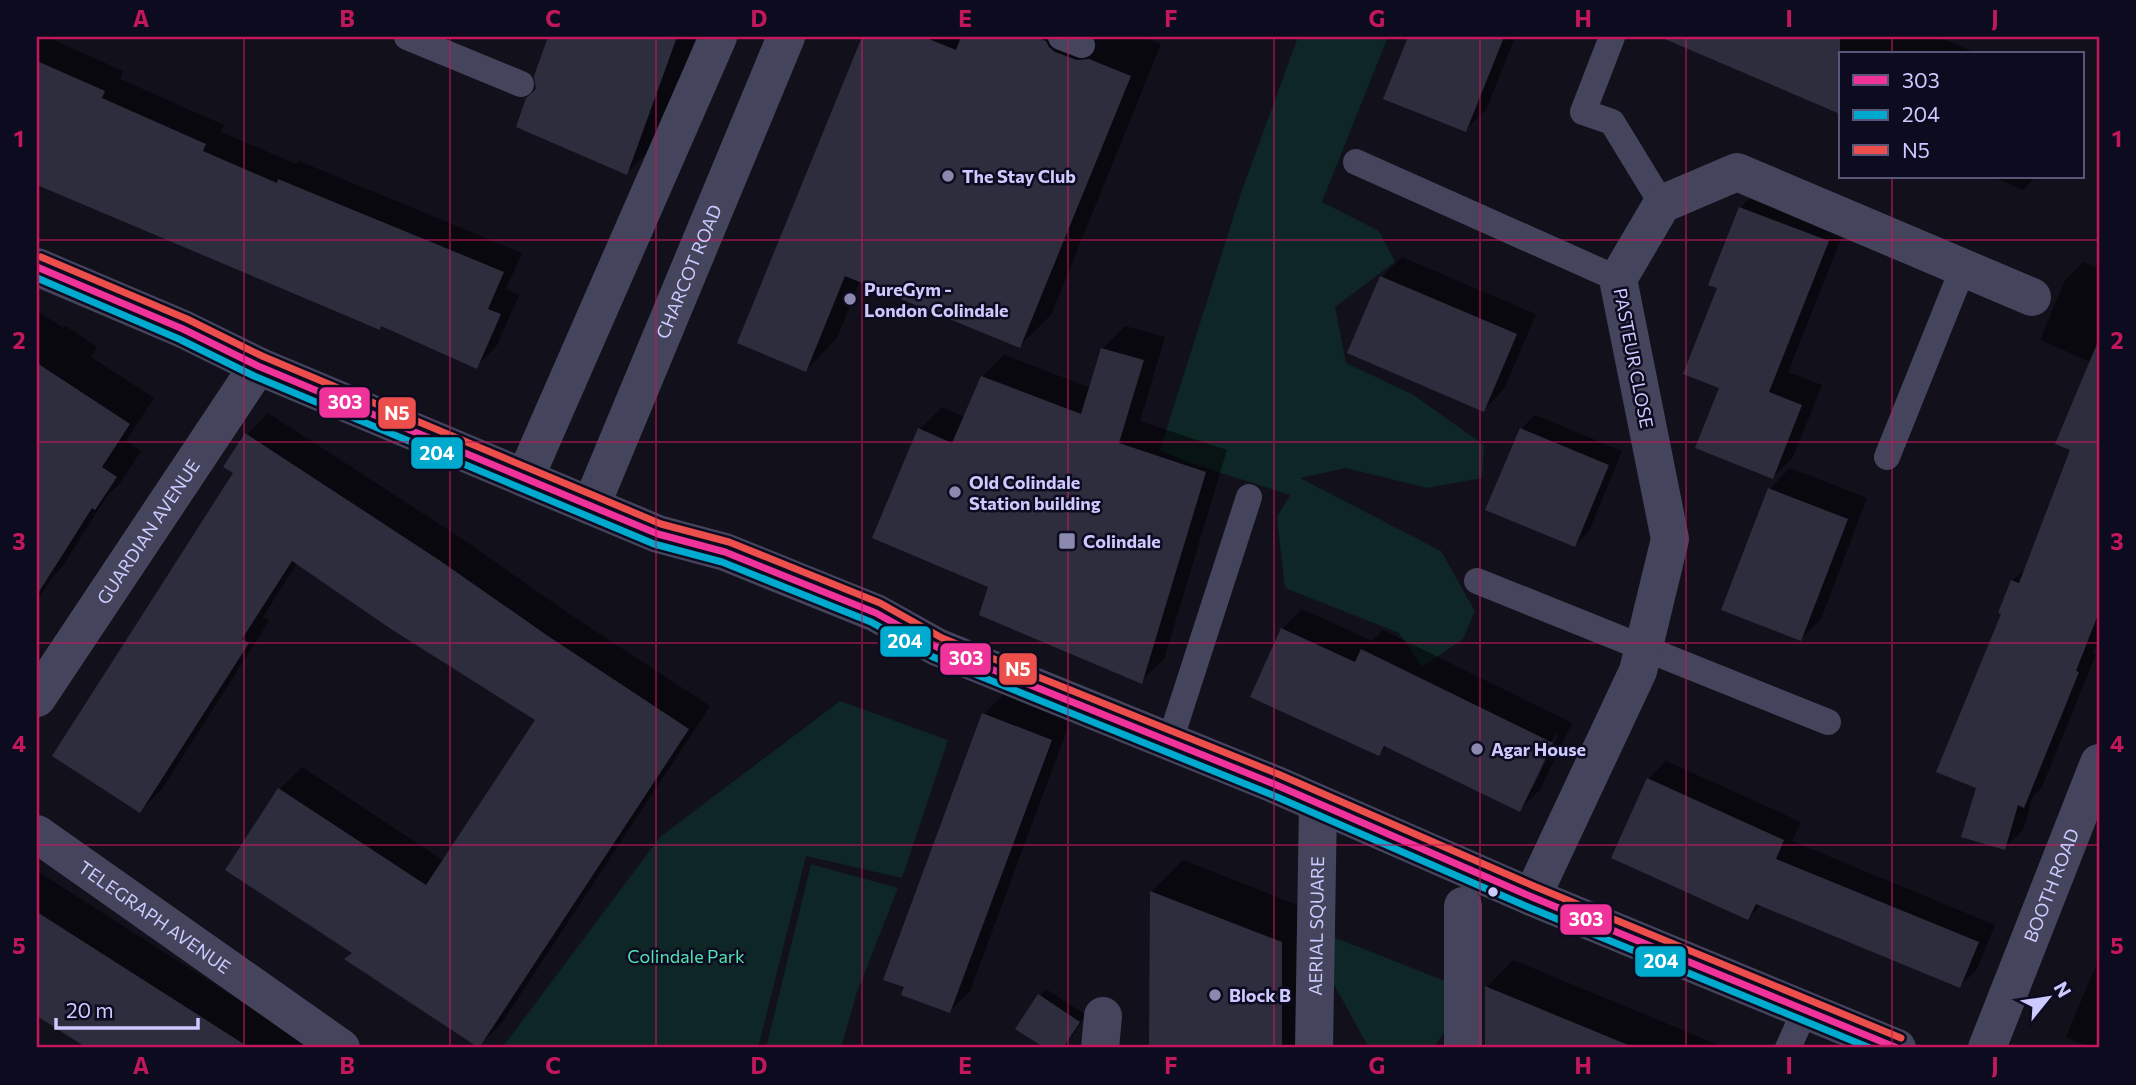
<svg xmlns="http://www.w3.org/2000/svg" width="2136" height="1085" viewBox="0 0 2136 1085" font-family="Commissioner,sans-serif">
<rect width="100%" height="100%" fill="#11101b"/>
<g fill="#0e2625">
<path d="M1298 37H1388L1322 202 1379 231 1395 262 1335 307 1346 363 1412 394 1484 445 1482 478 1427 488 1346 468 1300 478 1441 551 1475 611 1463 639 1422 667 1399 633 1285 588 1277 517 1290 495 1190 463 1160 450 1241 193Z"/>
<path d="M840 701 948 740 902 878 806 856 758 1048H502L660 837Z"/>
<path d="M811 864 898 888 857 992 841 1048H766Z"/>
<path d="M1331 936 1450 983 1451 1021 1434 1048H1369L1332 981Z"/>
</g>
<g fill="#0007" fill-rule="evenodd">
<path d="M37 37H47L123 71 120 79 224 125 221 132 296 164 299 161 522 253 506 289 519 295 496 347 476 367 382 325 37 183Z"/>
<path d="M550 37H696L658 142 627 173 538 89 536 76Z"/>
<path d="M864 37H1143L1161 44 1051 315 1019 346 860 281 837 338 806 370 739 342Z"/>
<path d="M1410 37H1515L1486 110 1465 130 1385 98Z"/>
<path d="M1690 37H1938L1979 54H1840V112L1686 46Z"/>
<path d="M1993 177H2036L2023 190Z"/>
<path d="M1761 187 1848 221 1788 372 1822 385 1793 457 1773 477 1721 387 1719 287 1740 208Z"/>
<path d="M1402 257 1536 314 1504 389 1484 410 1382 277Z"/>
<path d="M2083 262 2099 269V637L2093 653 2096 654 2042 787 2033 796 2023 830 2004 848 1978 787 2003 613 2012 581 2027 567 2072 449 2091 362 2040 340 2065 280Z"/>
<path d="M37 311 63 328 66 326 97 347 91 357 154 398 126 441 141 451 120 483 106 497 63 566 53 576 37 600Z"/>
<path d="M1125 326 1165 337 1140 421 1227 450 1164 659 1141 681 990 586 920 429 942 407 965 417 982 377 1004 355 1091 388 1103 348Z"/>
<path d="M268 413 461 538 571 615 710 706 501 1024 479 1046 354 952 227 869 280 789 302 767 444 861 537 720 297 563 263 617 269 621 162 789 140 811 246 435Z"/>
<path d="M1535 415 1622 451 1589 531 1575 545 1521 429Z"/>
<path d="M1790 468 1867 498 1821 619 1801 639 1770 489Z"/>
<path d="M1302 609 1372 641 1383 630 1572 723 1540 790 1519 810 1387 746 1379 754 1282 629ZM1555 734 1558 736 1533 788H1529Z"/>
<path d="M1004 694 1071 719 970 991 950 1011 984 714Z"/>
<path d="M1666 761 1801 822 1792 841 1995 925 1977 969 1960 986 1762 904 1748 918 1648 779Z"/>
<path d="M1183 860 1313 911V1048H1150L1152 891Z"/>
<path d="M37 871 314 1048H90L37 1014Z"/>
<path d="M2099 958V1048H2091L2066 1037Z"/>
<path d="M1513 960 1726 1048H1487V987Z"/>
<path d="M1046 989 1086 1015 1064 1048H1048L1018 1028Z"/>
</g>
<g fill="#2e2d3e">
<path d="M548 37H677L627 175 516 127 526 98 536 89 534 76Z"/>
<path d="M862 37H924L956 50 961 37H1036L1046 41 1049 47 1055 52 1077 60 1089 59 1131 76 1020 348 845 276 806 372 737 343Z"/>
<path d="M1408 37H1504L1466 132 1383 99Z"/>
<path d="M1660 37H1840V114Z"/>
<path d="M37 61 105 91 102 98 206 144 203 151 277 183 278 179 504 272 488 309 501 314 477 369 381 326 380 330 37 185Z"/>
<path d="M1739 207 1829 241 1769 392 1802 405 1773 479 1695 448 1719 388 1683 374 1717 288 1708 285Z"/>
<path d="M1380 276 1517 334 1484 412 1347 353Z"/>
<path d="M2099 339V612L2076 671 2079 672 2024 808 2018 805 2005 850 1961 837 1976 788 1936 772 2001 614 1998 613 2011 580 2019 583 2070 450 2055 444Z"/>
<path d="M1101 348 1144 360 1119 443 1206 472 1142 684 979 615 988 587 872 538 918 428 952 443 981 376 1081 414Z"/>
<path d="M37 363 130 424 102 467 117 477 95 510 92 508 37 595Z"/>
<path d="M1520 428 1609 465 1575 547 1485 510Z"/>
<path d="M245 433 439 560 548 636 689 729 479 1048 344 959 352 953 225 870 278 788 426 885 535 720 391 629 292 561 242 639 249 643 140 813 52 756 233 473 223 467Z"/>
<path d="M1768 488 1848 519 1801 641 1721 610Z"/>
<path d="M1281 628 1355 662 1361 649 1553 743 1520 812 1384 746 1379 756 1250 697Z"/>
<path d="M982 713 1052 740 950 1013 901 995 904 987 883 980Z"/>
<path d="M1647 778 1784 840 1776 859 1979 942 1960 988 1756 904 1748 920 1611 858Z"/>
<path d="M1150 891 1282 942V1048H1149Z"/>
<path d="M37 912 250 1048H87L37 1016Z"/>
<path d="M1485 986 1633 1047 1632 1048H1485Z"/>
<path d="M1038 994 1080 1022 1063 1048H1045L1015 1029Z"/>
</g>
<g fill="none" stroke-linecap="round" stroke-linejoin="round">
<g stroke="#44455c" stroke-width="26">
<path d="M407 37 521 84"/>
<path d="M1061 37 1082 45"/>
<path d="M1612 37 1583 112 1612 122 1662 204"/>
<path d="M1356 162 1618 279"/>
<path d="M1887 457 1963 268"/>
<path d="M1477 581 1828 722"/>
<path d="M1170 741 1249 497"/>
<path d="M1788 1048 1805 1010"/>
</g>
<g stroke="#44455c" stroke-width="38">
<path d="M1463 906V1048"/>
<path id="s1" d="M1314 1048 1318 804"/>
</g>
<g stroke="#44455c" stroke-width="38">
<path d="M525 478 718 37"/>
<path id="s2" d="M591 506 786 37"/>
<path id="s3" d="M37 698 258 366"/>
<path id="s4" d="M37 834 341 1048"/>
<path d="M1532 897 1638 671 1670 539 1618 279 1662 204 1737 172 2032 297"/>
<path d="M1100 1048 1103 1016"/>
</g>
<g stroke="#44455c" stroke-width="38">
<path d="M37 267 183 329 258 366 591 506 658 534 725 552 876 613 937 647 1274 784 1532 897 1897 1048"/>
<path id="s5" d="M1987 1048 2099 763"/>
</g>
<g stroke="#0d0b20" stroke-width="12">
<path id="bus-1" d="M37 267 183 329 258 366 591 506 658 534 725 552 876 613 937 647 1274 784 1532 897 1897 1048"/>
</g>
<g stroke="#0d0b20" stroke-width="12">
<path id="bus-2" d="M37 278 179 339 254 376 654 544 722 562 871 622 933 657 1270 794 1528 907 1870 1048"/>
</g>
<g stroke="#0d0b20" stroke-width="12">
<path id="bus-3" d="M41 257 187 319 262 356 595 496 661 524 729 542 880 603 942 638 1278 774 1536 887 1901 1038"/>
</g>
<use href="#bus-1" stroke="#ef339a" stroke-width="7"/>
<use href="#bus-2" stroke="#00a9ce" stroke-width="7"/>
<use href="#bus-3" stroke="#ec4f4b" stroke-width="7"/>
</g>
<path fill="none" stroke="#c2185b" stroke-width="2" stroke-opacity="0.55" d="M244 37V1048M450 37V1048M656 37V1048M862 37V1048M1068 37V1048M1274 37V1048M1480 37V1048M1686 37V1048M1892 37V54M1892 177V1048M37 240H2099M37 442H2099M37 643H2099M37 845H2099"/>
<g fill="#8b89af" stroke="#0d0b20" stroke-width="2.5">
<circle cx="948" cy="176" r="7"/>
<circle cx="850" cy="299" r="7"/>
<circle cx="955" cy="492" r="7"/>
<rect x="1058" y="532" width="18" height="18" rx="3.5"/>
<circle cx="1477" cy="749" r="7"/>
<circle cx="1215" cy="995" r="7"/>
</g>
<circle fill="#cccaff" stroke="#0d0b20" stroke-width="2.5" cx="1493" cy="892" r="6"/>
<g text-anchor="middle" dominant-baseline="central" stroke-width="5" stroke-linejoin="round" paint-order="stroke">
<g font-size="18" font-weight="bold" fill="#cccaff" stroke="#0d0b20" text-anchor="start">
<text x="962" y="176">The Stay Club</text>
<text x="864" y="289">PureGym -<tspan x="864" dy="21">London Colindale</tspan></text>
<text x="969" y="482">Old Colindale<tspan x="969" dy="21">Station building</tspan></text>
<text x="1083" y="541">Colindale</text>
<text x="1491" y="749">Agar House</text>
<text x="1229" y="995">Block B</text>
</g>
<g font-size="18" fill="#cccaff" stroke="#0d0b20">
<text stroke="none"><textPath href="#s2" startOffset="254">CHARCOT ROAD</textPath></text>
<text transform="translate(1634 358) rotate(79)">PASTEUR CLOSE</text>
<text stroke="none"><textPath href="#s3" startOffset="200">GUARDIAN AVENUE</textPath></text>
<text stroke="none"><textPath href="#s5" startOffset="175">BOOTH ROAD</textPath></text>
<text stroke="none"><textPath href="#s4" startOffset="144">TELEGRAPH AVENUE</textPath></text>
<text stroke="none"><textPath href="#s1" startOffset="122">AERIAL SQUARE</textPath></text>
</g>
<g font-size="18" fill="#51e4b3" stroke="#0d0b20">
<text x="686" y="956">Colindale Park</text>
</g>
</g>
<g stroke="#0d0b20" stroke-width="2.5">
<rect x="318" y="386" width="53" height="33" rx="7" fill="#ef339a"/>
<rect x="377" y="396" width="40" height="34" rx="7" fill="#ec4f4b"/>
<rect x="410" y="436" width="54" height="34" rx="7" fill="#00a9ce"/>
<rect x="879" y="625" width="53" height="33" rx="7" fill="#00a9ce"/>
<rect x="939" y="642" width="53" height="34" rx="7" fill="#ef339a"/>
<rect x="998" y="652" width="40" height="34" rx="7" fill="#ec4f4b"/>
<rect x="1559" y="903" width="54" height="33" rx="7" fill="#ef339a"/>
<rect x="1634" y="945" width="53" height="33" rx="7" fill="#00a9ce"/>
</g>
<g font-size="19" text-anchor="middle" font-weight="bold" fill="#fff">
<text x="345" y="409">303</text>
<text x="397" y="420">N5</text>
<text x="437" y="460">204</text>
<text x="905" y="648">204</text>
<text x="966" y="665">303</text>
<text x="1018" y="676">N5</text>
<text x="1586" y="926">303</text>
<text x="1661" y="968">204</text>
</g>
<rect width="2136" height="1085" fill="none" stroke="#0d0b20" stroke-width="77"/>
<rect x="1839" y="52" width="245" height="126" fill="#0d0b20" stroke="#595779" stroke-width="2"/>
<rect x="1853" y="75" width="35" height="10" fill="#ef339a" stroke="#595779" stroke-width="2"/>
<text x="1902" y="88" font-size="21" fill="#cccaff">303</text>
<rect x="1853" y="110" width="35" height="10" fill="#00a9ce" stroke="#595779" stroke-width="2"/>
<text x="1902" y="122" font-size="21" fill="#cccaff">204</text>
<rect x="1853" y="145" width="35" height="10" fill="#ec4f4b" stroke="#595779" stroke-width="2"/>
<text x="1902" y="158" font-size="21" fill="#cccaff">N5</text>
<g transform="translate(2048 998) rotate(60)" stroke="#0d0b20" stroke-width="5" paint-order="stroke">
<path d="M0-5L12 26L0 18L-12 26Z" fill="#cccaff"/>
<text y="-10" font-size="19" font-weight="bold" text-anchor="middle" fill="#cccaff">N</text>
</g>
<path d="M56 1018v10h142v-10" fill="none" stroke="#cccaff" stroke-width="3.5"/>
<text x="66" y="1018" font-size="21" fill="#cccaff" stroke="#0d0b20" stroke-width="5" paint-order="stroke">20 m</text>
<rect x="38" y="38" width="2060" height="1008" fill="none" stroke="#c2185b" stroke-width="2.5"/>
<g font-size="23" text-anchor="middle" font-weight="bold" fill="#c2185b">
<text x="141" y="27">A</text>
<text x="347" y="27">B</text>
<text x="553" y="27">C</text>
<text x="759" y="27">D</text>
<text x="965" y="27">E</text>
<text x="1171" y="27">F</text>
<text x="1377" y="27">G</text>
<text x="1583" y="27">H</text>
<text x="1789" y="27">I</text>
<text x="1995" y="27">J</text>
<text x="19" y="147">1</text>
<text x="2117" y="147">1</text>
<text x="19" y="349">2</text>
<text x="2117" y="349">2</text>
<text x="19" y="550">3</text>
<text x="2117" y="550">3</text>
<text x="19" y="752">4</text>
<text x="2117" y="752">4</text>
<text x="19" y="954">5</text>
<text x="2117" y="954">5</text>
<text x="141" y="1074">A</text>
<text x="347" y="1074">B</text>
<text x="553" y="1074">C</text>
<text x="759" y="1074">D</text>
<text x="965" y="1074">E</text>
<text x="1171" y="1074">F</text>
<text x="1377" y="1074">G</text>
<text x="1583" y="1074">H</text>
<text x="1789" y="1074">I</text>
<text x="1995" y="1074">J</text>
</g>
</svg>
